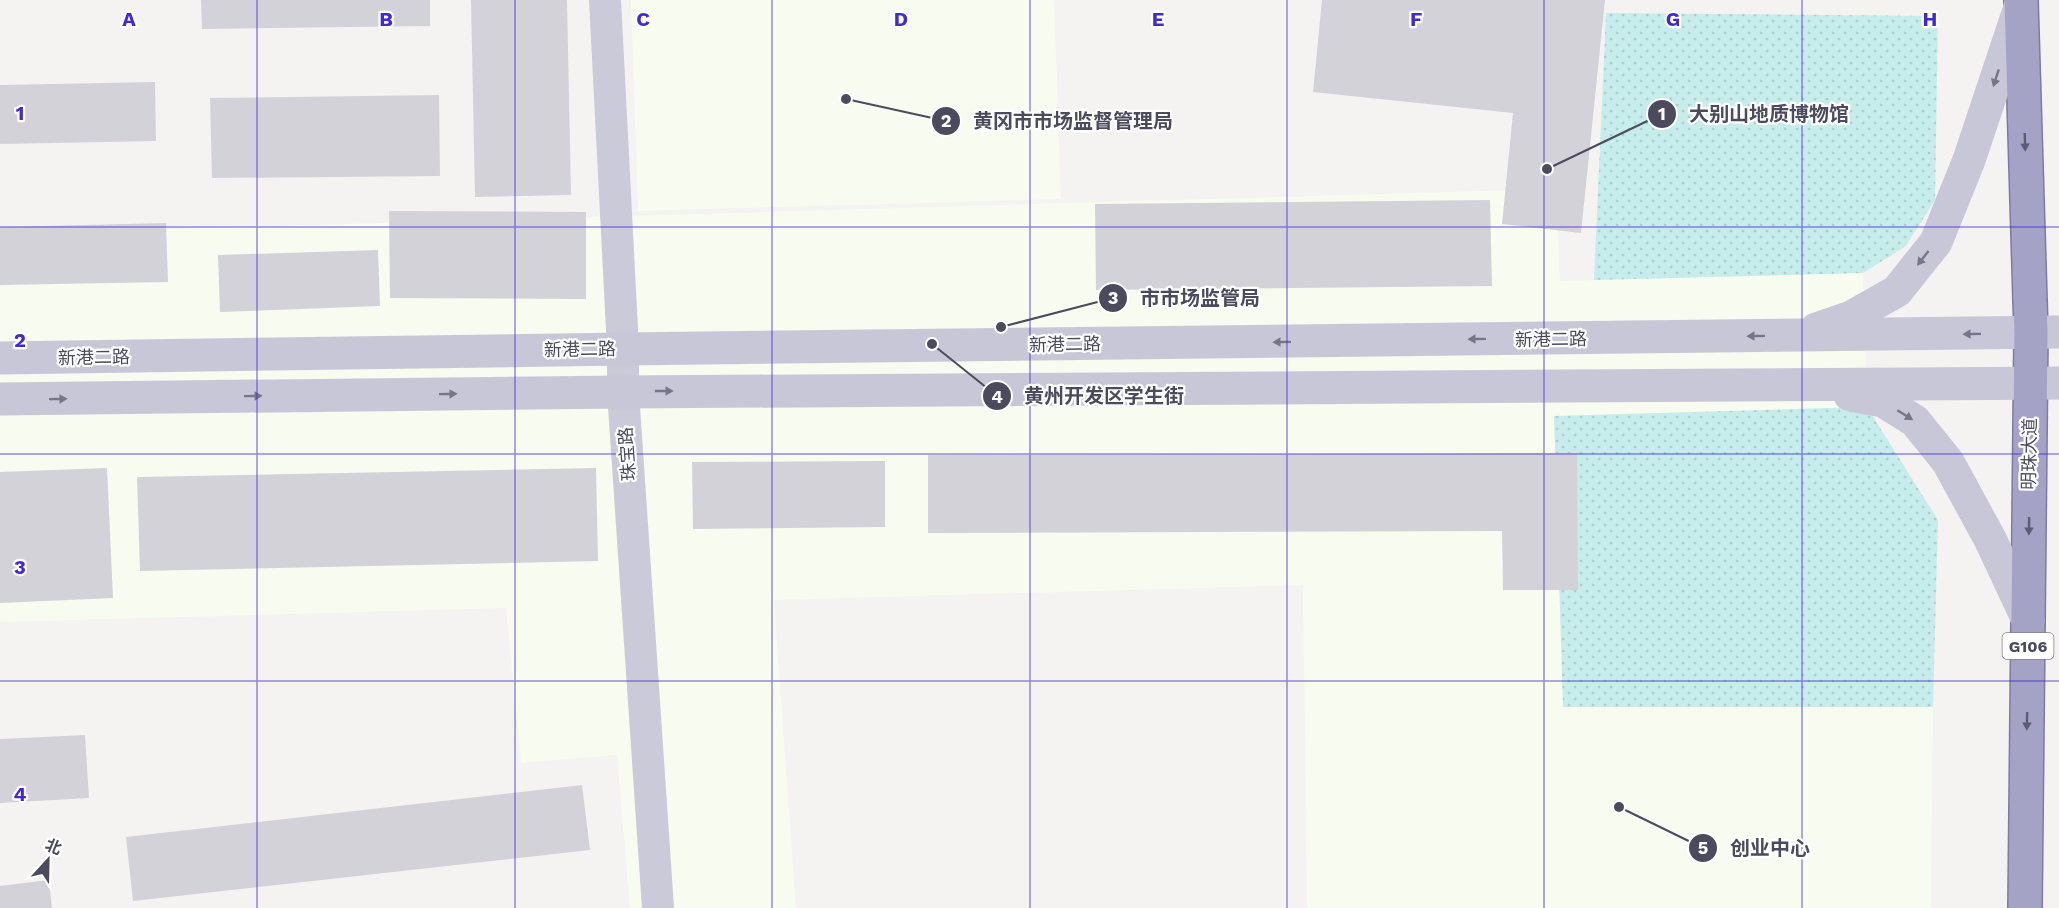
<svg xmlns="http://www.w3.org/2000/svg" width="2059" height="908" viewBox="0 0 2059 908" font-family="'Work Sans','Noto Sans SC',sans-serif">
<defs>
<pattern id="park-dots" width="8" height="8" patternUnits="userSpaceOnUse" patternTransform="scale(1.5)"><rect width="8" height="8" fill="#c6edeb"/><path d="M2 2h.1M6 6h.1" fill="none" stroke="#accdcc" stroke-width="1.8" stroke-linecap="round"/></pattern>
</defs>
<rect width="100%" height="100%" fill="#f4f3f2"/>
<g fill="#f8fbef">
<path d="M631 0H1054L1061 199 638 211Z"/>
<path d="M1556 189 1560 281 1863 273 1867 407 1563 707H1933L1931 908H1307L1303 585 774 600 796 908H630L617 755 521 763 506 608 0 622V234Z"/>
</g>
<g fill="url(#park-dots)">
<path d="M1606 13 1938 16 1935 200 1906 246 1863 273 1594 280Z"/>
<path d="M1867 407 1938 520 1933 707H1563L1554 416Z"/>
</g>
<g fill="#d3d2d9">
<path d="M201 0H430V26L202 29Z"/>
<path d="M471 0H567L571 195 475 197Z"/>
<path d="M1322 0H1605L1581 233 1502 224 1513 113 1313 92Z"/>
<path d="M155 82 156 141 0 144V85Z"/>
<path d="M439 95 440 176 212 178 210 98Z"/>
<path d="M1490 200 1492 286 1096 290 1095 204Z"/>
<path d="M389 211 586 212V299L390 298Z"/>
<path d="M166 223 168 282 0 285V227Z"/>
<path d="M378 250 380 306 220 312 218 255Z"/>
<path d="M1577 453 1578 590H1503L1502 531 928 533V455Z"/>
<path d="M885 461V527L693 529 692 462Z"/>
<path d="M107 468 113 598 0 603V472Z"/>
<path d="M596 468 598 561 140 571 137 477Z"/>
<path d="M85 735 89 798 0 803V739Z"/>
<path d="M582 785 590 850 133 901 126 837Z"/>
<path d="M49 880 52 908H0V886Z"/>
</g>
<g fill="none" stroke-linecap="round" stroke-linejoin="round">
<g stroke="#7e7aa8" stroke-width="36">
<path id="trunk" d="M2021 0 2031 333 2025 908"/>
</g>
<path stroke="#cbcad8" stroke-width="32" d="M605 0 623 349V392L658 908"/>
<g stroke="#c8c7d8" stroke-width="33">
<path d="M1816 329 1851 317 1897 291 1936 242 1969 160 2020 7"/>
<path d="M0 358 623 349 2059 332"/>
<path d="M1850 395 1883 401 1915 421 1948 462 1990 539 2028 620"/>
<path d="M0 399 623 392 2059 383"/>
</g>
<use href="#trunk" stroke="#a4a2c5" stroke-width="33"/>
</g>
<defs><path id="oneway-solid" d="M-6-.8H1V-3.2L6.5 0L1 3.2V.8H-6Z" transform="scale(1.5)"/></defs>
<g fill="#777689">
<use href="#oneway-solid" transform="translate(1996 78) rotate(108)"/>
<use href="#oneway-solid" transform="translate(1923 258) rotate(128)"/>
<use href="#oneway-solid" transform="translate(1972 334) rotate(179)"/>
<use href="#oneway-solid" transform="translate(1756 336) rotate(179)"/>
<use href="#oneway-solid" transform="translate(1477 339) rotate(179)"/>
<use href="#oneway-solid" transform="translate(1282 342) rotate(179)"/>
<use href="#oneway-solid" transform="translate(664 391)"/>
<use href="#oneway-solid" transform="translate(448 394) rotate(-1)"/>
<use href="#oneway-solid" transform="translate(253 396) rotate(-1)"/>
<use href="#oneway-solid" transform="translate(58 399) rotate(-1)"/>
<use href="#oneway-solid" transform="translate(1905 415) rotate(32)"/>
</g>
<g fill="#5e5c73">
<use href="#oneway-solid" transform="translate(2025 142) rotate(88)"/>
<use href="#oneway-solid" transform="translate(2029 526) rotate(91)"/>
<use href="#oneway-solid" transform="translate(2027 721) rotate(91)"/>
</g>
<path fill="none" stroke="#402ad6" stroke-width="1.5" stroke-opacity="0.55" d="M257 0V908M515 0V908M772 0V908M1030 0V908M1287 0V908M1544 0V908M1802 0V908M0 227H2059M0 454H2059M0 681H2059"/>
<g text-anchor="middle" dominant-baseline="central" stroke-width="4.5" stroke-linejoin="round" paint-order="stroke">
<rect fill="#fff" stroke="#82818e" stroke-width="1.5" x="2002.5" y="633" width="51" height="26" rx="4.5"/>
<g font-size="16" font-weight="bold" fill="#4c4b5e">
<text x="2028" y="646">G106</text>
</g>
<g font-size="18" fill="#4c4b5e" stroke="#fff">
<text transform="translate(1551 339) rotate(-1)">新港二路</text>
<text transform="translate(1065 344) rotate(-1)">新港二路</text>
<text transform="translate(580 349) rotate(-1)">新港二路</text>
<text transform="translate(94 357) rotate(-1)">新港二路</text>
<text transform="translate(627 454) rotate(-94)">珠宝路</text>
<text transform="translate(2029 454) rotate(-89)">明珠大道</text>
</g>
</g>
<g font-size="20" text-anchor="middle" font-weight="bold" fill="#402ad6" stroke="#fff" stroke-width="4.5" stroke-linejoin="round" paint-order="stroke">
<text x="129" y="26">A</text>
<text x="386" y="26">B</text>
<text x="643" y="26">C</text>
<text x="901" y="26">D</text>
<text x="1158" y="26">E</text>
<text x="1416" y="26">F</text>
<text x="1673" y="26">G</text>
<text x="1930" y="26">H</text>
<text x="20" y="120">1</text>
<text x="20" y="347">2</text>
<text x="20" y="574">3</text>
<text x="20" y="801">4</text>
</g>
<path fill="none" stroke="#4c4b5e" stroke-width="2" d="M1547 169L1662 114M846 99L946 121M1001 327L1113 298M932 344L997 396M1619 807L1703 848"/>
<g fill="#4c4b5e" stroke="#fff" stroke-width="2">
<circle cx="1547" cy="169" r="6"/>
<circle cx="846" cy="99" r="6"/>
<circle cx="1001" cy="327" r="6"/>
<circle cx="932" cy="344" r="6"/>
<circle cx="1619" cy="807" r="6"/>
<circle cx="1662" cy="114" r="15"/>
<circle cx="946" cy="121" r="15"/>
<circle cx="1113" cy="298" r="15"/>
<circle cx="997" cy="396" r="15"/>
<circle cx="1703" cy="848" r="15"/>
</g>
<g font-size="18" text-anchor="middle" font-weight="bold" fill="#fff">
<text x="1662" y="120">1</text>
<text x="946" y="127">2</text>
<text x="1113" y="304">3</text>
<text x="997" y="403">4</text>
<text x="1703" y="854">5</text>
</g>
<g font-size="20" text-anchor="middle" font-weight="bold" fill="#4c4b5e" stroke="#fff" stroke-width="4.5" stroke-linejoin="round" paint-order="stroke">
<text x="1769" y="121">大别山地质博物馆</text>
<text x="1073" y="128">黄冈市市场监督管理局</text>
<text x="1200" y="305">市市场监管局</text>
<text x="1104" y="403">黄州开发区学生街</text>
<text x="1770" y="855">创业中心</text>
</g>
<g transform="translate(48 860) rotate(22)" stroke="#ffffff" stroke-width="4.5" paint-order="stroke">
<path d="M0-4.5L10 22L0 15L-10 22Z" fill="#4c4b5e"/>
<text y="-9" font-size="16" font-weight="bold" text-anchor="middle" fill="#4c4b5e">北</text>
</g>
</svg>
